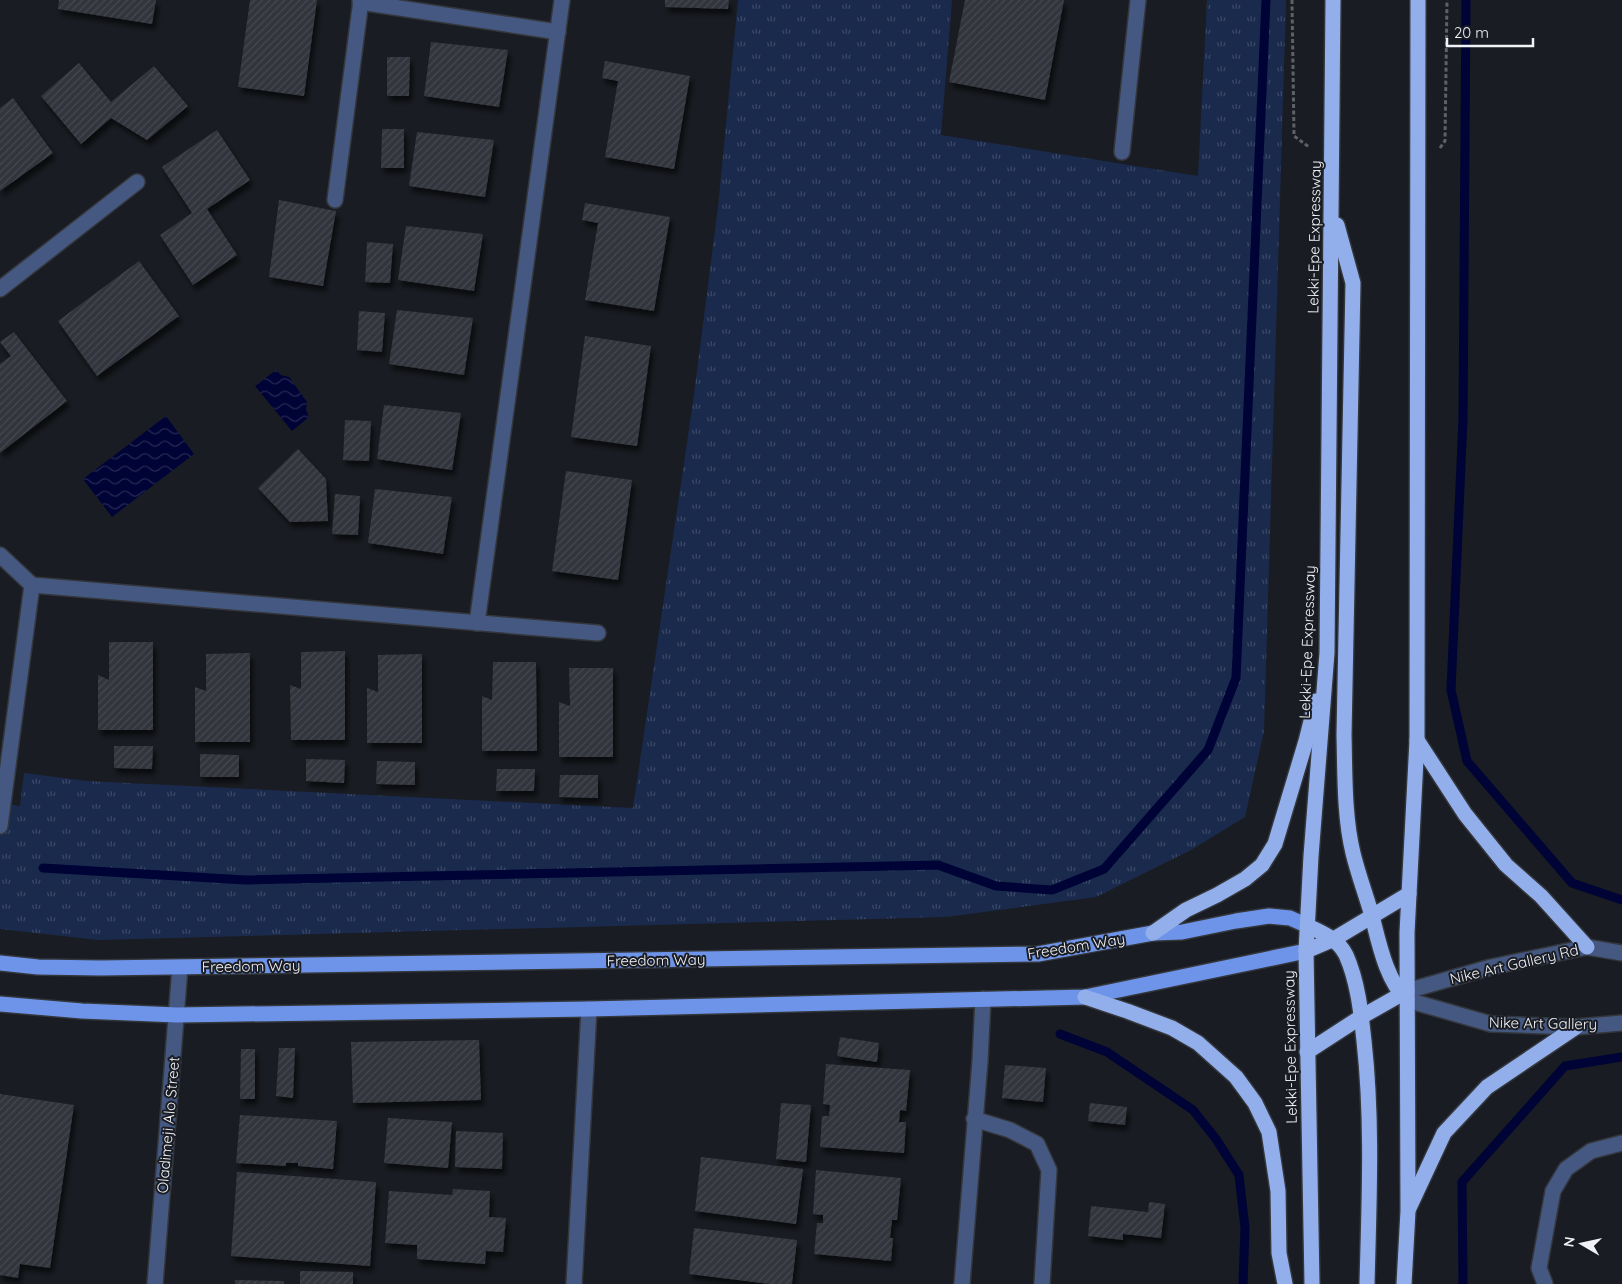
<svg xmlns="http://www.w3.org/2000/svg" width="1622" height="1284" viewBox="0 0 1622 1284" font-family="Quicksand,sans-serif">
<defs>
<pattern id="grass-tufts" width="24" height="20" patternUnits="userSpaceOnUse" patternTransform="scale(1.25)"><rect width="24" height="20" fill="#1a2a4d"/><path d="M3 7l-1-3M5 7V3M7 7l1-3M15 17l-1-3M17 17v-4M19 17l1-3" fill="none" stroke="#3c4967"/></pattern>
<pattern id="water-waves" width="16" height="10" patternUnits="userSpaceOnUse" patternTransform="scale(1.25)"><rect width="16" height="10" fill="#000335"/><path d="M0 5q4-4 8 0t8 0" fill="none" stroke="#262853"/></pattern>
<pattern id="building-hatch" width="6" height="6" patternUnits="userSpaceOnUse" patternTransform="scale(1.25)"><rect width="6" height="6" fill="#32353c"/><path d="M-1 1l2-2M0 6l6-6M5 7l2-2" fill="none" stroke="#46494f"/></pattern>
<filter id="shadow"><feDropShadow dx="3" dy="5.5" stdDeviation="2.5" flood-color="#0009"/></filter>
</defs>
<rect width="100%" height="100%" fill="#191c22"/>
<path fill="url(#grass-tufts)" d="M738 0H952L941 135 1198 176 1207 0H1286L1264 731 1245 817 1191 850 1096 897 946 917 99 940 0 929V803L20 806 24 773 87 781 633 808 693 402 718 207Z"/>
<g fill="url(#water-waves)">
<path d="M276 370 281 375 289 377 307 402 306 410 309 417 292 431 255 386Z"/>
<path d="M166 416 194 454 112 517 83 479Z"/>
</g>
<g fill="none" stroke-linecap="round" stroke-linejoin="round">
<g stroke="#000335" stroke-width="9">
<path d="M1466 0 1463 419 1451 690 1467 761 1572 883 1622 900"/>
<path d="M43 868 245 880 938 865 996 886 1052 890 1104 869 1208 750 1236 678 1266 0"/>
<path d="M1060 1034 1107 1052 1193 1110 1216 1139 1239 1175 1245 1228 1243 1284"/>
<path d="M1463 1284 1462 1182 1565 1066 1622 1057"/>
</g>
</g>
<g fill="url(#building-hatch)" filter="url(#shadow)">
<path d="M59 0H156L152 24 58 9Z"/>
<path d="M250 0H317L304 96 238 87Z"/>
<path d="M665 0H729L728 9 665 7Z"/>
<path d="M965 0H1064L1045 100 949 82Z"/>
<path d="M431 42 508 50 499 107 424 96Z"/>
<path d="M387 57H410L409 96H387Z"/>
<path d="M605 61 690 76 674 169 605 157 618 81 602 78Z"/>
<path d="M79 63 111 102 154 66 188 106 147 140 111 118 81 144 41 96Z"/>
<path d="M13 98 53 153 0 191V108Z"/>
<path d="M382 129H404V168H381Z"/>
<path d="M217 130 250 180 207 209 237 255 193 285 160 235 192 213 162 167Z"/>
<path d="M417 132 494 140 485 197 409 186Z"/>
<path d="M279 200 336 211 323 286 269 277Z"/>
<path d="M585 203 670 217 654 311 585 300 598 223 582 220Z"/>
<path d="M406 226 483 234 474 291 398 280Z"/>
<path d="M367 242 393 244 390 283 365 282Z"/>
<path d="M139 261 179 316 97 376 58 321Z"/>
<path d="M397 310 473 318 464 375 389 364Z"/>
<path d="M359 311 385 313 382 352 357 350Z"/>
<path d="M14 332 67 401 0 453V364L11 356 0 342Z"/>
<path d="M585 336 651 346 637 446 571 437Z"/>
<path d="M384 405 461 413 452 470 377 459Z"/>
<path d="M345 420 371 421 369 461 343 460Z"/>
<path d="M298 449 326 479 328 521 290 522 258 488Z"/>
<path d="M566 471 632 480 618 580 552 571Z"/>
<path d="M375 489 452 497 443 554 368 543Z"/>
<path d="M335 494 360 496 358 535 332 534Z"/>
<path d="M109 642H153V730H98V675L109 680Z"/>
<path d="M345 651V740H291L290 685 301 689V652Z"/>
<path d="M250 653V742H195V687L206 691V654Z"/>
<path d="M422 654V743H367V688L378 692V655Z"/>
<path d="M493 662H536L537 751H482V696L492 700Z"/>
<path d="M569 668H613V757H559V702L570 706Z"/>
<path d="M114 746H153L152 769 114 768Z"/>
<path d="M200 754 239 755V777H200Z"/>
<path d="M306 759 345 760 344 783 306 781Z"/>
<path d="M377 761 415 762V785L376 784Z"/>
<path d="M497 769H535L534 791H496Z"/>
<path d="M560 775H598V798L559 797Z"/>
<path d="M840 1037 879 1043 877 1062 837 1056Z"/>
<path d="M479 1040 481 1100 353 1103 351 1042Z"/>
<path d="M279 1048H295L293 1098 276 1096Z"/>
<path d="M241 1049H255V1099H240Z"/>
<path d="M826 1064 910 1070 906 1111 900 1110 899 1122H906L904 1153 820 1147 822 1116H829L830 1105 823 1104Z"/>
<path d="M1005 1065 1046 1068 1043 1102 1002 1098Z"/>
<path d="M0 1094 74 1105 50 1268 20 1264 18 1278 0 1275Z"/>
<path d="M781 1103 811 1105 806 1162 776 1159Z"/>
<path d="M1090 1103 1127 1107 1125 1125 1088 1121Z"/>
<path d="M240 1115 337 1121 333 1169 298 1166V1163H286V1166L236 1163Z"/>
<path d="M388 1118 452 1122 448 1168 384 1163Z"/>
<path d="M456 1131 503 1133 502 1169 455 1167Z"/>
<path d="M701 1157 803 1169 796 1224 695 1211Z"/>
<path d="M816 1170 901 1178 897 1220H892L890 1238H893L891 1261 814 1254 817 1223H823V1215L813 1214Z"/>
<path d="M237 1172 376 1182 370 1266 231 1256Z"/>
<path d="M453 1189 490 1191 489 1217 506 1218 503 1252 486 1251 485 1264 417 1259V1245L385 1243 389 1191 452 1195Z"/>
<path d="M1149 1202 1165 1204 1161 1238 1123 1234V1240L1088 1236 1091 1206 1148 1212Z"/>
<path d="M694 1228 797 1240 792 1284H770L689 1274Z"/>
<path d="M300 1271 353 1272V1284H300Z"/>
<path d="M235 1280 284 1281V1284H235Z"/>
</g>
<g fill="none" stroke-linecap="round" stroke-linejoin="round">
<g stroke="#33363b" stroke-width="18">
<g id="minor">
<path d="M360 2 558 32"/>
<path d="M1122 152 1138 0"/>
<path d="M335 200 361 0"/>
<path d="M0 289 137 182"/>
<path d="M0 555 32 585 598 633"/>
<path d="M477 623 562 0"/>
<path d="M0 826 32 585"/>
<path d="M1407 991 1491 967 1587 947 1622 953"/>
<path d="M1407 1000 1491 1024 1576 1027 1622 1023"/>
<path d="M974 1119 1010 1130 1037 1144 1049 1170 1042 1284"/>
<path d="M155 1284 180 967"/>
<path d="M574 1284 589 1009"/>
<path d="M962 1284 980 1061 983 999"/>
<path d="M1545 1284 1539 1268 1553 1191 1566 1169 1591 1151 1622 1143"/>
</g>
</g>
<g stroke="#33363b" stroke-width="18">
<g id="major">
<path d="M0 963 38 967 100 968 1038 954 1153 933 1182 932 1236 921 1269 916 1290 918 1308 926"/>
<path d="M0 1004 82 1011 177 1015 589 1009 1085 997 1306 951"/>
</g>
</g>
<g stroke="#33363b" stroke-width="18">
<g id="highway">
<path d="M1337 225 1353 283 1344 735C1345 773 1344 816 1353 853 1358 874 1366 895 1372 916 1379 943 1386 980 1407 1000"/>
<path d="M1417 740 1465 814 1506 865 1541 896 1587 947"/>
<path d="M1308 926C1323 933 1338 939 1346 955 1358 982 1361 1013 1364 1041 1373 1122 1369 1203 1367 1284"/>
<path d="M1153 933 1186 910 1217 895 1245 879 1262 865 1275 844 1306 741 1316 701"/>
<path d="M1306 951 1334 939 1409 894"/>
<path d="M1085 997 1127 1011 1172 1028 1198 1043 1236 1077 1255 1103 1269 1132 1278 1191 1279 1253 1285 1284"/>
<path d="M1307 1052 1361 1017 1407 991"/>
<path d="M1409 1208 1444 1133 1487 1087 1576 1027"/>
<path d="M1312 1284 1306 951 1311 856 1327 653 1333 0"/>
<path d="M1404 1284 1408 1211 1407 933 1417 740 1418 0"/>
</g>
</g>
<g stroke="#5e6166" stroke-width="3" stroke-dasharray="4 2.5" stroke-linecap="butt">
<path d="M1292 0 1294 136 1309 147"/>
<path d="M1440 148 1445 141 1447 0"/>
</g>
<use href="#minor" stroke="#455881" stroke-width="15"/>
<use href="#major" stroke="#6e94e9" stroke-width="15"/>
<use href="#highway" stroke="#92afec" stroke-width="15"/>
</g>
<g text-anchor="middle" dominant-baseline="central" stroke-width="4" stroke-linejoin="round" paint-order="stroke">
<g font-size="15" fill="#f0f2f6" stroke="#191c22">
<text transform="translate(1314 237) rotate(-89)">Lekki-Epe Expressway</text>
<text transform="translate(1307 642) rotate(-88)">Lekki-Epe Expressway</text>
<text transform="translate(1076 946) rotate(-9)">Freedom Way</text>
<text transform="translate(656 960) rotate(-1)">Freedom Way</text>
<text transform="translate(1514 964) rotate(-13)">Nike Art Gallery Rd</text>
<text transform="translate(251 966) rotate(-1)">Freedom Way</text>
<text transform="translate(1543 1023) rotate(1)">Nike Art Gallery</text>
<text transform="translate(1290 1047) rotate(-91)">Lekki-Epe Expressway</text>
<text transform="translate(168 1125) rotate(-85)">Oladimeji Alo Street</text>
</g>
</g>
<g transform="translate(1582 1244) rotate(279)" stroke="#191c22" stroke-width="4" paint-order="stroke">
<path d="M0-4L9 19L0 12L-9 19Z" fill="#f0f2f6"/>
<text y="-8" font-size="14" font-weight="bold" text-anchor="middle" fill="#f0f2f6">N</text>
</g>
<path d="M1447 38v8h86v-8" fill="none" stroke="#f0f2f6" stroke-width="2.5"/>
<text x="1454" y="38" font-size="15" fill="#f0f2f6" stroke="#191c22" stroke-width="4" paint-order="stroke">20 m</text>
</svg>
